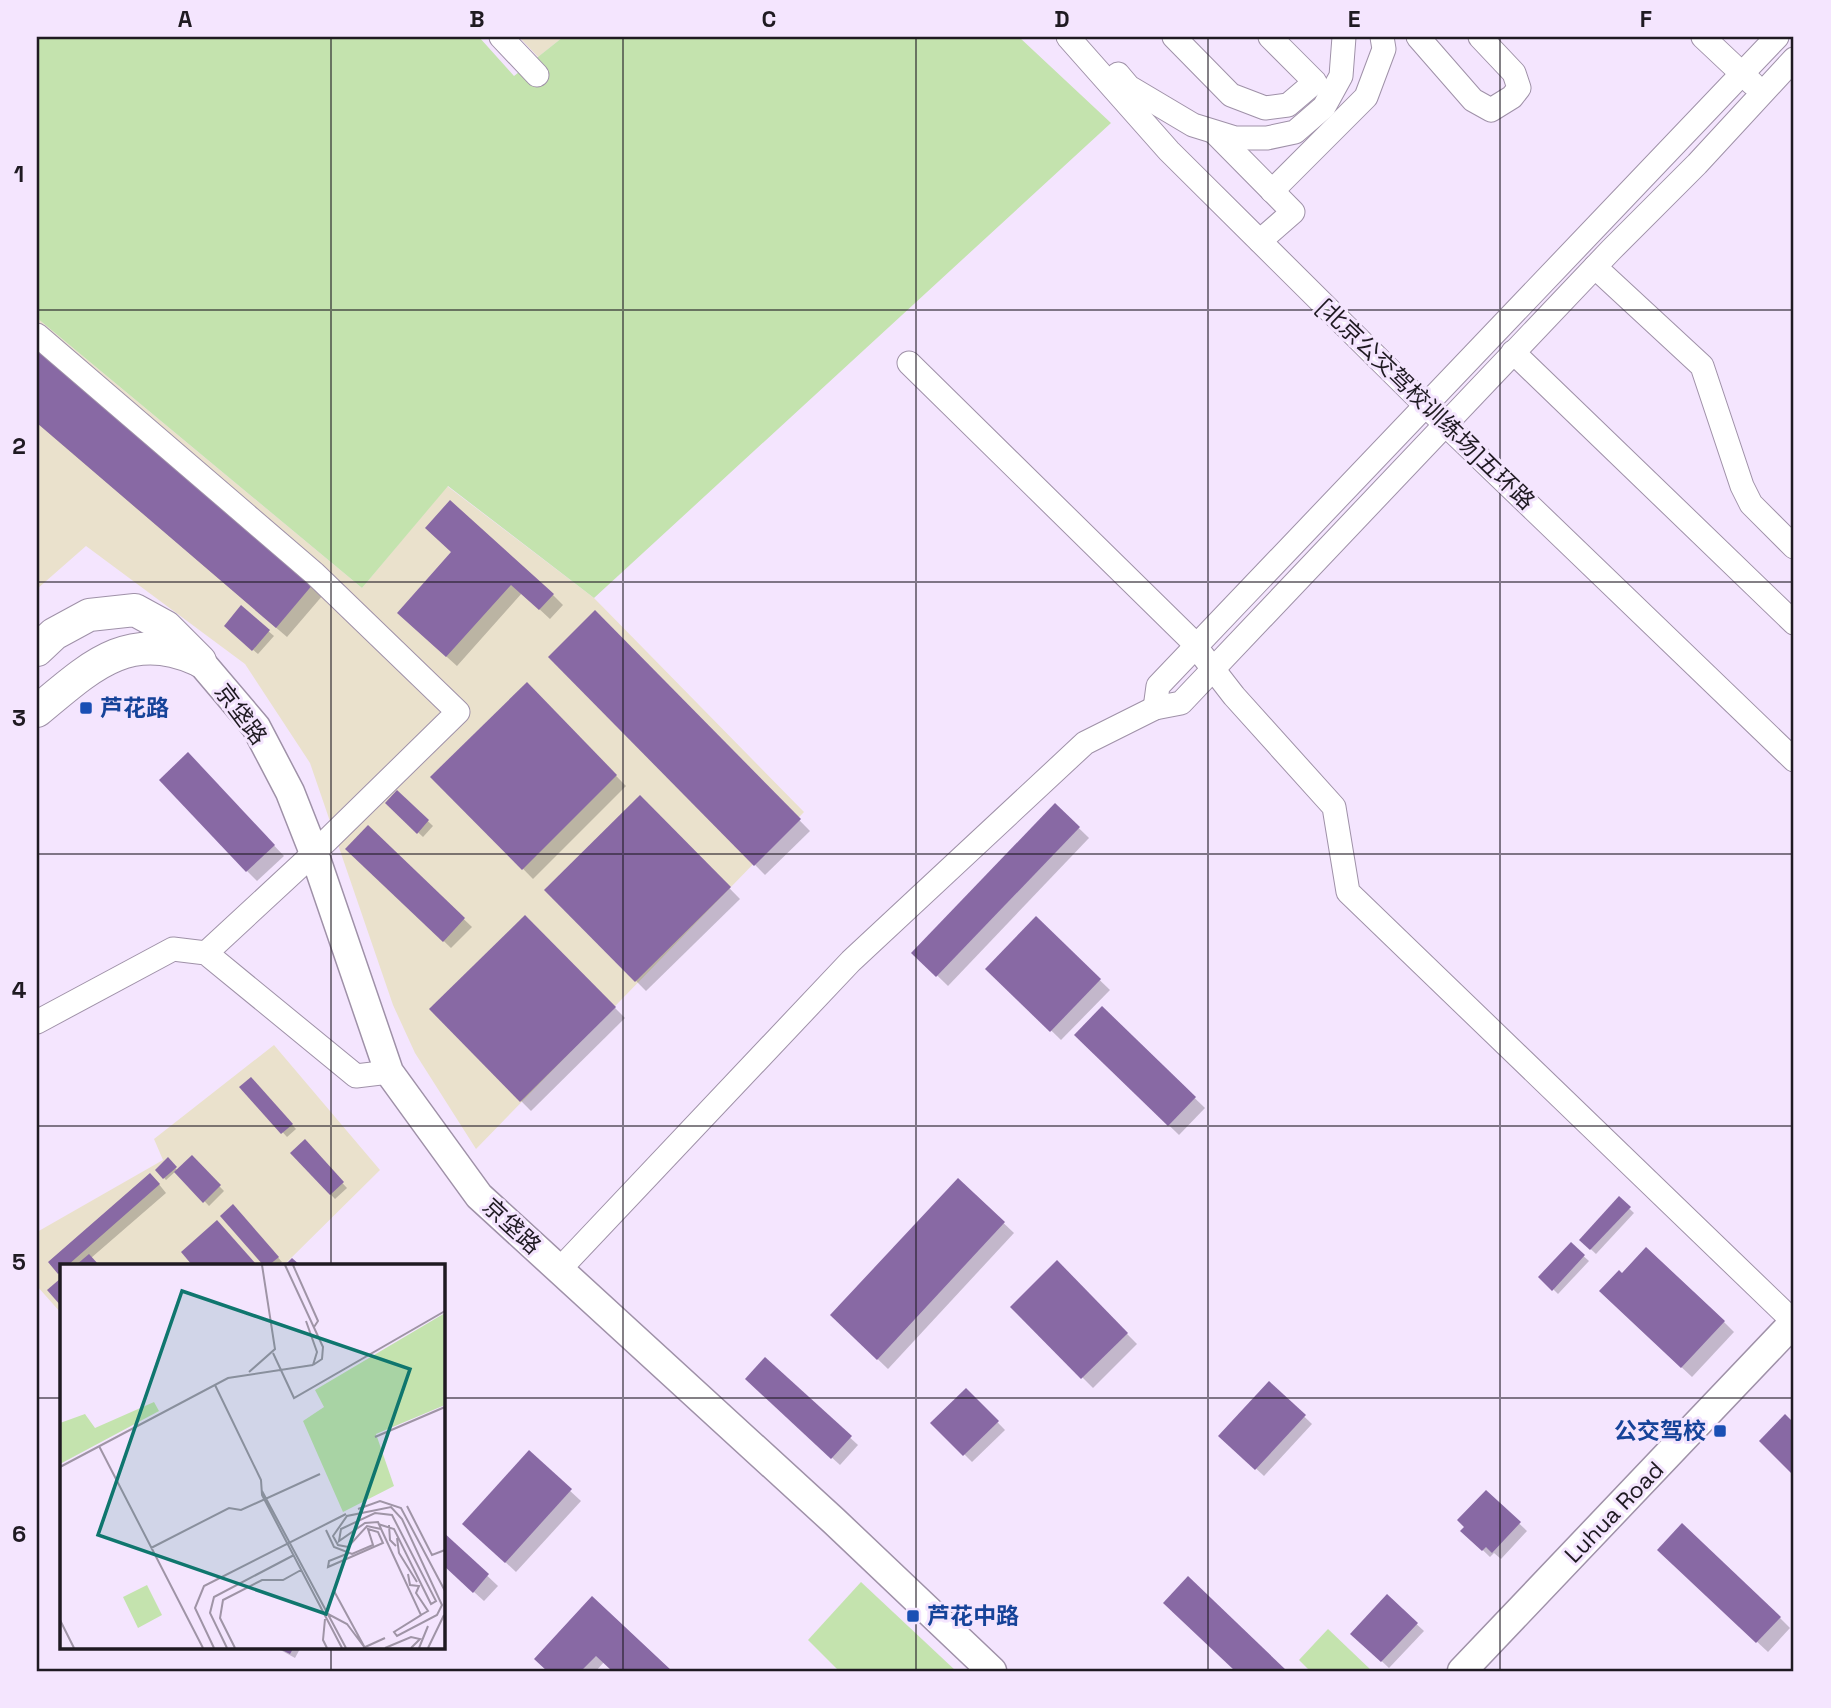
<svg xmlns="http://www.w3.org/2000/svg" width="1831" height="1708" viewBox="0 0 1831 1708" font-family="'Space Grotesk','Noto Sans SC',sans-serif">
<rect width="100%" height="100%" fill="#f4e5fe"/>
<g fill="#eae1cc">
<path d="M519 37H563L538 57Z"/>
<path d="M37 318 362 588 447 486 594 598 804 812 476 1149 415 1053 393 1005 310 763 245 664 86 546 37 589Z"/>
<path d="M274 1045 380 1170 284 1265H61V1313L37 1286V1232L163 1160 154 1139Z"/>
</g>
<g fill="#c4e3ae">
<path d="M37 37H479L514 76 563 37H1019L1111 123 594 598 448 486 362 588 37 318Z"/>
<path d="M861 1582 956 1671H839L808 1640Z"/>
<path d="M1328 1629 1372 1671H1310L1299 1660Z"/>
</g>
<g fill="#0003">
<path d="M37 349 323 595 287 637 37 423Z"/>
<path d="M453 552 553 595 563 605 550 619 522 593 457 666 409 623Z"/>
<path d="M241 608 274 636 258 654 230 631Z"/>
<path d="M595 613 810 831 765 875 551 657Z"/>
<path d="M527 685 626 786 533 879 433 777Z"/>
<path d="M198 765 284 856 257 881 247 871Z"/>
<path d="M397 792 433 826 423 837 387 803Z"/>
<path d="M640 797 740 899 646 991 546 890Z"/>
<path d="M1055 805 1089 838 948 986 914 953Z"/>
<path d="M368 828 472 927 451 948 348 849Z"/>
<path d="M525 917 625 1018 531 1111 431 1010Z"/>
<path d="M1036 919 1110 990 1061 1040 988 969Z"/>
<path d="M1102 1009 1205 1108 1179 1135 1076 1035Z"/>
<path d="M251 1079 296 1129 287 1137 242 1087Z"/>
<path d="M304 1142 347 1188 335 1199 292 1153Z"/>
<path d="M192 1158 224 1191 209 1206 176 1171 166 1180 157 1170 168 1160 178 1171Z"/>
<path d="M958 1180 1014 1233 888 1369 842 1325Z"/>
<path d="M158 1183 166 1193 91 1258 98 1265H61V1274L51 1262Z"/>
<path d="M1619 1199 1634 1213 1596 1254 1581 1240Z"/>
<path d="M238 1211 282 1262 278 1265H266L222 1216Z"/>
<path d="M1571 1245 1589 1261 1558 1294 1541 1277Z"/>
<path d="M1057 1263 1137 1344 1093 1388 1012 1307Z"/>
<path d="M1612 1302 1724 1322 1734 1332 1692 1377Z"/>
<path d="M765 1359 858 1445 840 1465 754 1386Z"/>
<path d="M1269 1383 1312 1424 1264 1476 1221 1436Z"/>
<path d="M966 1390 1005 1430 972 1462 933 1423Z"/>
<path d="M529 1453 581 1501 516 1572 475 1534Z"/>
<path d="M1486 1492 1527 1531 1501 1559 1494 1553 1490 1557 1463 1531Z"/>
<path d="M443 1534 498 1586 484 1601 443 1564Z"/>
<path d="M1669 1560 1780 1618 1790 1628 1768 1652Z"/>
<path d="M1387 1597 1424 1631 1389 1668 1353 1634Z"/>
<path d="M592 1598 670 1671H614L604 1662 596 1671H549L536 1659Z"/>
<path d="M275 1647H301L295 1658Z"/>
</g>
<g fill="#8869a4">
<path d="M37 347 314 583 276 628 37 423Z"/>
<path d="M450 500 554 594 539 610 511 585 446 657 397 613 451 552 425 528Z"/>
<path d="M241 605 270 630 252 651 224 626Z"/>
<path d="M595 610 801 819 754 866 548 657Z"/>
<path d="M527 682 617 775 522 870 430 777Z"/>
<path d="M188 752 275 845 246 872 159 780Z"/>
<path d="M397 790 429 820 417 834 385 803Z"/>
<path d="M640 795 731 887 635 982 544 890Z"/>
<path d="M1055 803 1080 827 936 977 911 953Z"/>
<path d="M368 825 465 918 443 942 345 849Z"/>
<path d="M525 915 616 1007 520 1102 429 1009Z"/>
<path d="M1036 916 1101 979 1050 1032 985 969Z"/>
<path d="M1102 1006 1196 1097 1168 1126 1074 1035Z"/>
<path d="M251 1077 293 1124 281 1134 239 1087Z"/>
<path d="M305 1139 344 1182 330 1195 290 1153Z"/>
<path d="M192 1155 221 1185 203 1203 174 1172Z"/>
<path d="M168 1157 177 1167 163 1179 155 1170Z"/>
<path d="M150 1173 160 1184 68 1265H61V1271L58 1274 48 1262Z"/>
<path d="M958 1178 1005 1222 877 1360 830 1315Z"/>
<path d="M1619 1196 1631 1207 1590 1250 1579 1240Z"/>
<path d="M233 1204 279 1257 269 1265H263L220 1216Z"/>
<path d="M217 1220 257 1265H192L181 1252Z"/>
<path d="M1571 1242 1585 1255 1552 1291 1538 1277Z"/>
<path d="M1646 1247 1725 1321 1681 1368 1599 1291 1619 1270 1622 1273Z"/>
<path d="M89 1254 99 1265H76Z"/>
<path d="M292 1258 300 1265H285Z"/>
<path d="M1057 1260 1128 1333 1081 1379 1010 1307Z"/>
<path d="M61 1278V1306L47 1290Z"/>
<path d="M765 1357 852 1436 831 1459 745 1379Z"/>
<path d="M1269 1381 1306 1415 1255 1470 1218 1436Z"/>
<path d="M966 1388 999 1421 963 1456 930 1423Z"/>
<path d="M1785 1414 1794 1423V1476L1759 1441Z"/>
<path d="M529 1450 572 1489 505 1563 462 1524Z"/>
<path d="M1486 1490 1521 1522 1492 1553 1486 1547 1482 1551 1460 1531 1464 1527 1457 1520Z"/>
<path d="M1682 1523 1781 1617 1756 1643 1657 1550Z"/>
<path d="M443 1532 489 1574 473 1593 443 1565Z"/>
<path d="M1188 1576 1287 1671H1235L1163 1603Z"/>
<path d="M1387 1594 1418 1623 1381 1662 1350 1634Z"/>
<path d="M592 1596 672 1671H612L596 1656 581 1671H547L534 1659Z"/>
<path d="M276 1647H294L290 1654Z"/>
</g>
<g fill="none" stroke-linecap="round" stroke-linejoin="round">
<g stroke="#9f91a8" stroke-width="25">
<g id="minor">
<path d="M501 37 537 75"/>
<path d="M1068 37 1169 151 1425 405 1794 760"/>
<path d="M1174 37 1231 95 1265 108 1288 105 1315 82 1270 37"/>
<path d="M1418 37 1473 100 1491 110 1512 97 1519 88 1514 73 1480 37"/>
<path d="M1703 37 1753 84"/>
<path d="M1118 74 1129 87 1193 125 1235 138H1267L1295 132 1324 107 1341 76 1344 37"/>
<path d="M1215 133 1293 212 1260 241"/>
<path d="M1272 191 1366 97 1384 49 1382 37"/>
<path d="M1595 267 1702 366 1742 486 1751 504 1794 547"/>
<path d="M37 335 315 574 458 712 314 853 206 953"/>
<path d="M1513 352 1794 623"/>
<path d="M909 363 1189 638 1234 696 1334 807 1348 892 1794 1322"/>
<path d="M1155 708 1158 686 1777 37"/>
<path d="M37 1022 173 949 206 953 356 1076 389 1072"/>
<path d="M559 1270 851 961 1085 743 1155 708 1181 703 1611 250 1697 164 1794 59"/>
</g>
</g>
<g stroke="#9f91a8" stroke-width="31">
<g id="tertiary">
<path d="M200 661 256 727 290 792 314 853 389 1072 479 1196 834 1521 992 1671"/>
<path d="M1462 1671 1794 1322"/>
</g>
</g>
<g stroke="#9f91a8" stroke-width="34">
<g id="secondary">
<path d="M37 650 54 634 89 615 135 610 166 627 200 661"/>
<path d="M37 711C87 670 127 628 196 659"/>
</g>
</g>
<use href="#minor" stroke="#fff" stroke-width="23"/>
<use href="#tertiary" stroke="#fff" stroke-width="28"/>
<use href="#secondary" stroke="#fff" stroke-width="32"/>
</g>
<path fill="none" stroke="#1f1a22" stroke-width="2" stroke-opacity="0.55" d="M331 37V1265M623 37V1671M916 37V1671M1208 37V1671M1500 37V1671M37 310H1794M37 582H1794M37 854H1794M37 1126H1794M37 1398H61M443 1398H1794M331 1647V1671"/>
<g fill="#1a4fb4" stroke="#f4e5fe" stroke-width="2.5">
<rect x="79" y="701" width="14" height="14" rx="3.5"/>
<rect x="1713" y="1424" width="14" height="14" rx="3.5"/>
<rect x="906" y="1609" width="14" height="14" rx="3.5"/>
</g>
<g text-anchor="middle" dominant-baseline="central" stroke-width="6" stroke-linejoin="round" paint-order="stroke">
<g font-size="23" fill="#1f1a22" stroke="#f4e5fe">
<text transform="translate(1426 404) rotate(44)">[北京公交驾校训练场]五环路</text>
<text transform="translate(241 714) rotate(53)">京垡路</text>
<text transform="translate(512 1226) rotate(43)">京垡路</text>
<text transform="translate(1614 1512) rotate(-46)">Luhua Road</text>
</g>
<g font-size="23" font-weight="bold" fill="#164399" stroke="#f4e5fe" text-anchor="start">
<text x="100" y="708">芦花路</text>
<text x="1706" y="1431" text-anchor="end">公交驾校</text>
<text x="927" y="1616">芦花中路</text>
</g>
</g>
<g transform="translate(60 1264)">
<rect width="385" height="385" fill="#f4e5fe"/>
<path d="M385 49V141L316 170 334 222 283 248 243 157 264 143 255 126ZM94 138 99 147 0 200V159L25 150 35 164ZM87 321 102 351 78 364 63 333Z" fill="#c4e3ae"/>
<path fill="none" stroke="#9f94a6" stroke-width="2" d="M225 1 263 83 262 95 253 101M233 1 258 57 254 63M246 57 257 88 253 101M213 89 234 134 385 47M189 108 215 85 202 1M155 121 201 216 202 231 282 384M315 173 385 143M39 182 143 384M0 203 168 114 253 101M202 227 286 384M347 242 372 291 385 286M298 245 320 237 341 244 385 327M318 260 334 265 371 340 376 337 332 251 315 249 281 265 279 277 305 259 318 258 322 267 361 351 334 368 337 372 377 351 382 341 342 255 331 243 287 252 273 272 278 281 288 283 307 262 321 265M329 261 330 276 336 282M266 266 274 283 292 290 313 281 308 265 318 268 323 279 268 303 269 297 289 289M337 274 339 289 357 318M91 284 169 244 181 246 260 210M348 310 350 321 359 322 356 329 368 347 361 351M274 327 305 384M268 350 287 360 305 384M265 355 263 376 267 384M0 356 14 384M154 384 135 344 144 322 286 250M167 384 150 349 154 333 234 291M175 384 160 354 163 336 202 316H223L241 306M303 384 325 374M325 384 351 373 360 375 351 384M359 384 368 362M368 384 384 351"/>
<path fill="#0f766e" fill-opacity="0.15" stroke="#0f766e" stroke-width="3.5" d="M122 27 350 105 266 350 38 271Z"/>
<rect width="385" height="385" fill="none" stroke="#1f1a22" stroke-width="3.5"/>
</g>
<rect width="1831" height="1708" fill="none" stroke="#f4e5fe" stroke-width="77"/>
<rect x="38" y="38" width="1754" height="1632" fill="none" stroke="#1f1a22" stroke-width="2.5"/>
<g font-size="23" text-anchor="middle" font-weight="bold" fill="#1f1a22">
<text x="185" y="27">A</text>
<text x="477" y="27">B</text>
<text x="769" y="27">C</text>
<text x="1062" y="27">D</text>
<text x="1354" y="27">E</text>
<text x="1646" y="27">F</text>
<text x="19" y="182">1</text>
<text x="19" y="454">2</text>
<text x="19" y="726">3</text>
<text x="19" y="998">4</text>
<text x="19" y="1270">5</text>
<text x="19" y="1542">6</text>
</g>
</svg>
